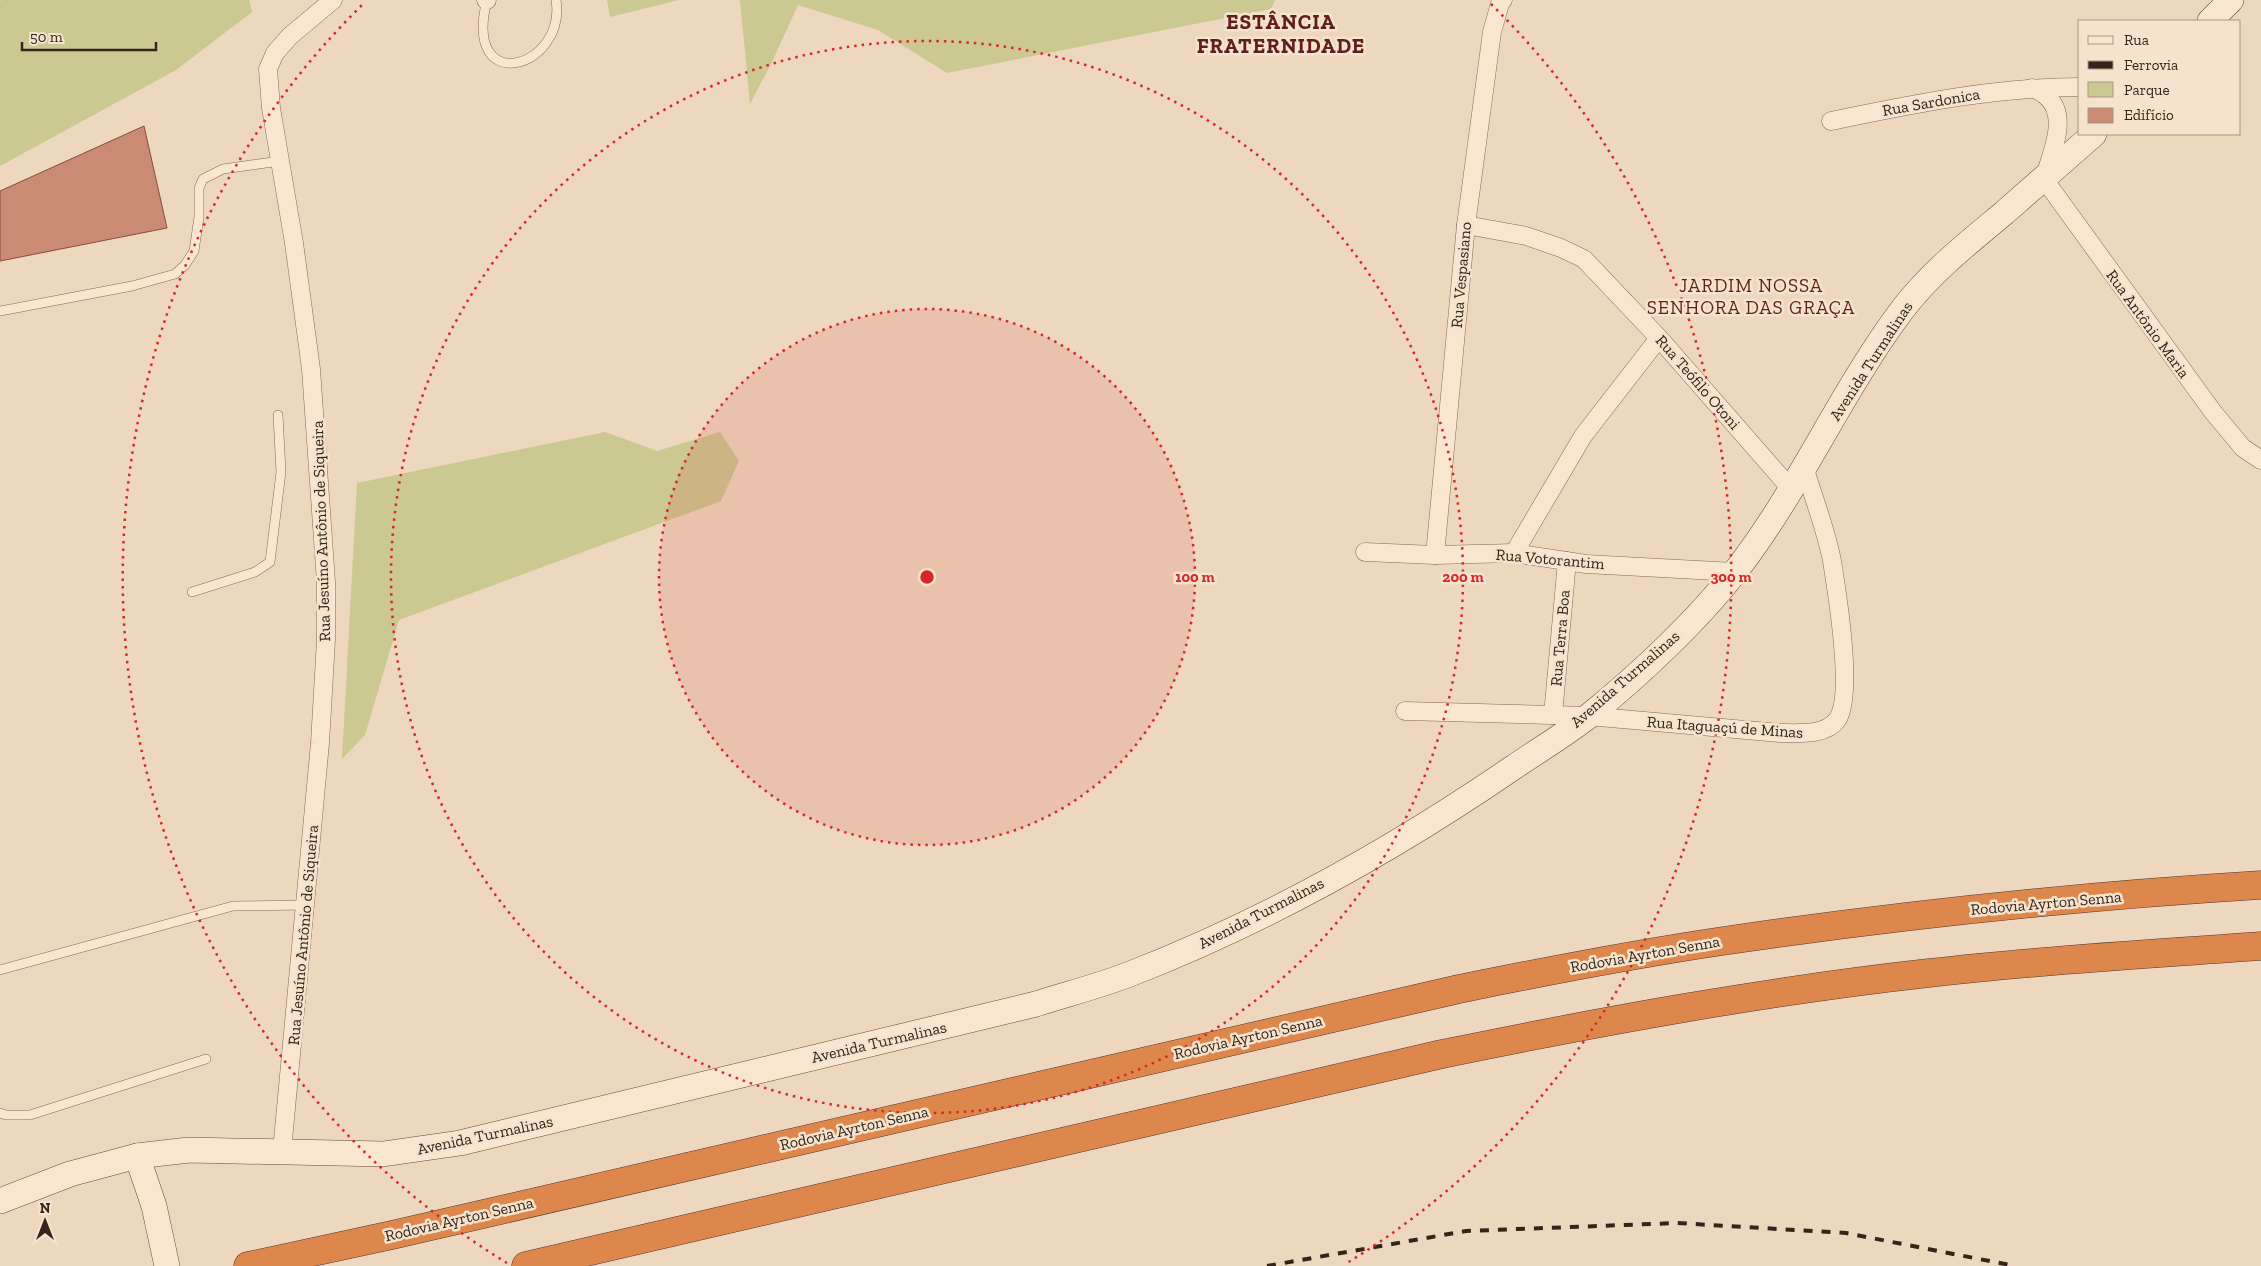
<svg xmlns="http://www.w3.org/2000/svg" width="2261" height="1266" viewBox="0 0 2261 1266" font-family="'Zilla Slab',serif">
<rect width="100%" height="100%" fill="#edd7be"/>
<g fill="#cbc892">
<path d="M2 0H249L252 12 176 70 0 166V1Z"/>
<path d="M607 0H679L610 17Z"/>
<path d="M740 0H1275L1271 9 947 73 878 30 798 5 772 62 750 104Z"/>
<path d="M605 432 657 451 720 432 739 461 721 501 399 620 365 735 342 759 357 483Z"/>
</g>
<path fill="#cb8a73" stroke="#844e3d" d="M144 126 167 228 0 261V191Z"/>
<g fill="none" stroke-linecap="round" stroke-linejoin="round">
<g stroke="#856857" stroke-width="10">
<g id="lane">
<path d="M487 0C462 99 567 68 556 0"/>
<path d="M0 311 132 286 175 274 185 265 194 251 199 217V188L203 179 223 169 280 161"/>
<path d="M192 592 255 572 270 562 281 472 278 415"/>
<path d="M0 970 233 906 306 905"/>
<path d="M0 1113 6 1115H30L206 1059"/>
</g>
</g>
<g stroke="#856857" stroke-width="19">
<g id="street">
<path d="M486 0H487"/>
<path d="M2032 88C2037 90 2042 92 2046 96 2070 115 2051 155 2044 179L2213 412 2243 448 2261 460"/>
<path d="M1831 121C1914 104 1995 87 2080 87"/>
<path d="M1466 225 1526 236 1561 248 1584 259 1659 338 1791 489"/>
<path d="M1365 552 1435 555 1514 553 1586 564 1735 572"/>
<path d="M1514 553 1583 436 1659 338"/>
<path d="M1435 555 1466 225 1492 32 1501 0H1503"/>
<path d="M1405 711 1588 716 1780 733C1798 733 1825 736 1837 720 1854 697 1837 592 1832 561 1826 529 1813 497 1804 466"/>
<path d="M1553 715 1567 561"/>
<path d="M282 1151 320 743 326 640V582L311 369 294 243 271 108 268 69 275 53 290 36 333 0"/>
</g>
</g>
<g stroke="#66493a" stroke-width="26">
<g id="secondary">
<path d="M2210 21 2231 0"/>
<path d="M137 1156 154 1206 167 1266"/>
<path d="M0 1201 70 1174 137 1156 189 1150 383 1154 460 1143 1036 1004C1067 994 1099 986 1130 974 1263 922 1396 848 1514 767 1539 750 1566 734 1590 715 1639 675 1696 622 1735 572 1799 490 1840 393 1902 310 1931 272 1968 243 2004 213 2034 187 2064 160 2094 134"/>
</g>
</g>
<g stroke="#52372b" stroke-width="29">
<g id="highway">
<path d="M248 1266 392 1235 1459 989C1547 971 1635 954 1723 941 1901 915 2081 896 2261 885"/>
<path d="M526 1266 1442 1054C1603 1021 1766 991 1929 973 2040 960 2151 954 2261 946"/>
</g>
</g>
<use href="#lane" stroke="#f8e6d0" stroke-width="9"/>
<use href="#street" stroke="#f8e6d0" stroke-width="18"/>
<use href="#secondary" stroke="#f8e6d0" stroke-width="25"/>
<use href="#highway" stroke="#de874d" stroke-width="28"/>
<path stroke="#34241b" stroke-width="4" stroke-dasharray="9 9" stroke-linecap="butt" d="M1267 1266 1466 1231 1677 1223 1846 1233 2015 1266"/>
</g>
<circle cx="927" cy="577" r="268" fill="#d62828" fill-opacity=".12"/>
<g fill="none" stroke="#d62828" stroke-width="2.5" stroke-dasharray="2.5 5">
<circle cx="927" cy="577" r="268"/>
<circle cx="927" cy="577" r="536"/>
<path d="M507 1263A804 804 0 0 1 363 4M1491 4A804 804 0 0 1 1347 1263"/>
</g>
<g text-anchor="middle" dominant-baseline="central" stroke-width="5" stroke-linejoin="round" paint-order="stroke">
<g font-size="16" fill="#34241b" stroke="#f5e3cd">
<text transform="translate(1931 102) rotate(-10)">Rua Sardonica</text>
<text transform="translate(1461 275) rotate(-85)">Rua Vespasiano</text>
<text transform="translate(2148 324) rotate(54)">Rua Antônio Maria</text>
<text transform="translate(1871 361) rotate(-57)">Avenida Turmalinas</text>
<text transform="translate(1698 382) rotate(49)">Rua Teófilo Otoni</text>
<text transform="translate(321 531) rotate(-92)">Rua Jesuíno Antônio de Siqueira</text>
<text transform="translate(1550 559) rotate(5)">Rua Votorantim</text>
<text transform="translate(1560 638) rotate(-85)">Rua Terra Boa</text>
<text transform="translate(1625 679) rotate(-41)">Avenida Turmalinas</text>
<text transform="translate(1725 727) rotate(4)">Rua Itaguaçú de Minas</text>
<text transform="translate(2046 903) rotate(-5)">Rodovia Ayrton Senna</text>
<text transform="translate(1261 913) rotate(-27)">Avenida Turmalinas</text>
<text transform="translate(303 935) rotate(-85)">Rua Jesuíno Antônio de Siqueira</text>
<text transform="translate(1645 954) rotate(-10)">Rodovia Ayrton Senna</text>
<text transform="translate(1248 1037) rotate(-13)">Rodovia Ayrton Senna</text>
<text transform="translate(879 1042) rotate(-13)">Avenida Turmalinas</text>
<text transform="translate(854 1128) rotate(-13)">Rodovia Ayrton Senna</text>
<text transform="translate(485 1135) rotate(-12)">Avenida Turmalinas</text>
<text transform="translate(459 1219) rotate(-13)">Rodovia Ayrton Senna</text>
</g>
<g font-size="19" letter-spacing="1" fill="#611f1b" stroke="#f5e3cd">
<text x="1751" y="285">JARDIM NOSSA<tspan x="1751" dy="22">SENHORA DAS GRAÇA</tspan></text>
</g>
<g font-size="21" font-weight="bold" letter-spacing="1" fill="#611f1b" stroke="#f5e3cd">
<text x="1281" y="21">ESTÂNCIA<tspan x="1281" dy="24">FRATERNIDADE</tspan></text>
</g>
</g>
<circle cx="927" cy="577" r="8" fill="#d62828" stroke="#f5e3cd" stroke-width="2.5"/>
<g font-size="15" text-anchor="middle" font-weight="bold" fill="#d62828" stroke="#f5e3cd" stroke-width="5" stroke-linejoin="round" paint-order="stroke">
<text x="1195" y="582">100 m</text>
<text x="1463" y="582">200 m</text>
<text x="1731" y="582">300 m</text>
</g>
<rect x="2078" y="20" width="162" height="115" fill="#f5e3cd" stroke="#a89786"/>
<rect x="2088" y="36" width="25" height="8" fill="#f8e6d0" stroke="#a89786"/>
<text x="2124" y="45" font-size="15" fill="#34241b">Rua</text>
<rect x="2088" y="61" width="25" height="8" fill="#34241b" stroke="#a89786"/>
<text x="2124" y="70" font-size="15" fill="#34241b">Ferrovia</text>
<rect x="2088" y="82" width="25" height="15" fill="#cbc892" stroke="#a89786"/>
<text x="2124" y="95" font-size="15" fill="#34241b">Parque</text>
<rect x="2088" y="108" width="25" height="15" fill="#cb8a73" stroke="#a89786"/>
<text x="2124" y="120" font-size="15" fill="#34241b">Edifício</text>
<g transform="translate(45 1221)" stroke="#f5e3cd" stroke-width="4" paint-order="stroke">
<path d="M0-4L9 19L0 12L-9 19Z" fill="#34241b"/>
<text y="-8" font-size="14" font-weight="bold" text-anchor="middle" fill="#34241b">N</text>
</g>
<path d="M22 42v8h134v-8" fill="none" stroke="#34241b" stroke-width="2.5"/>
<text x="30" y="42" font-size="15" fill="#34241b" stroke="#f5e3cd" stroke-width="4" paint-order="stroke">50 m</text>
</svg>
